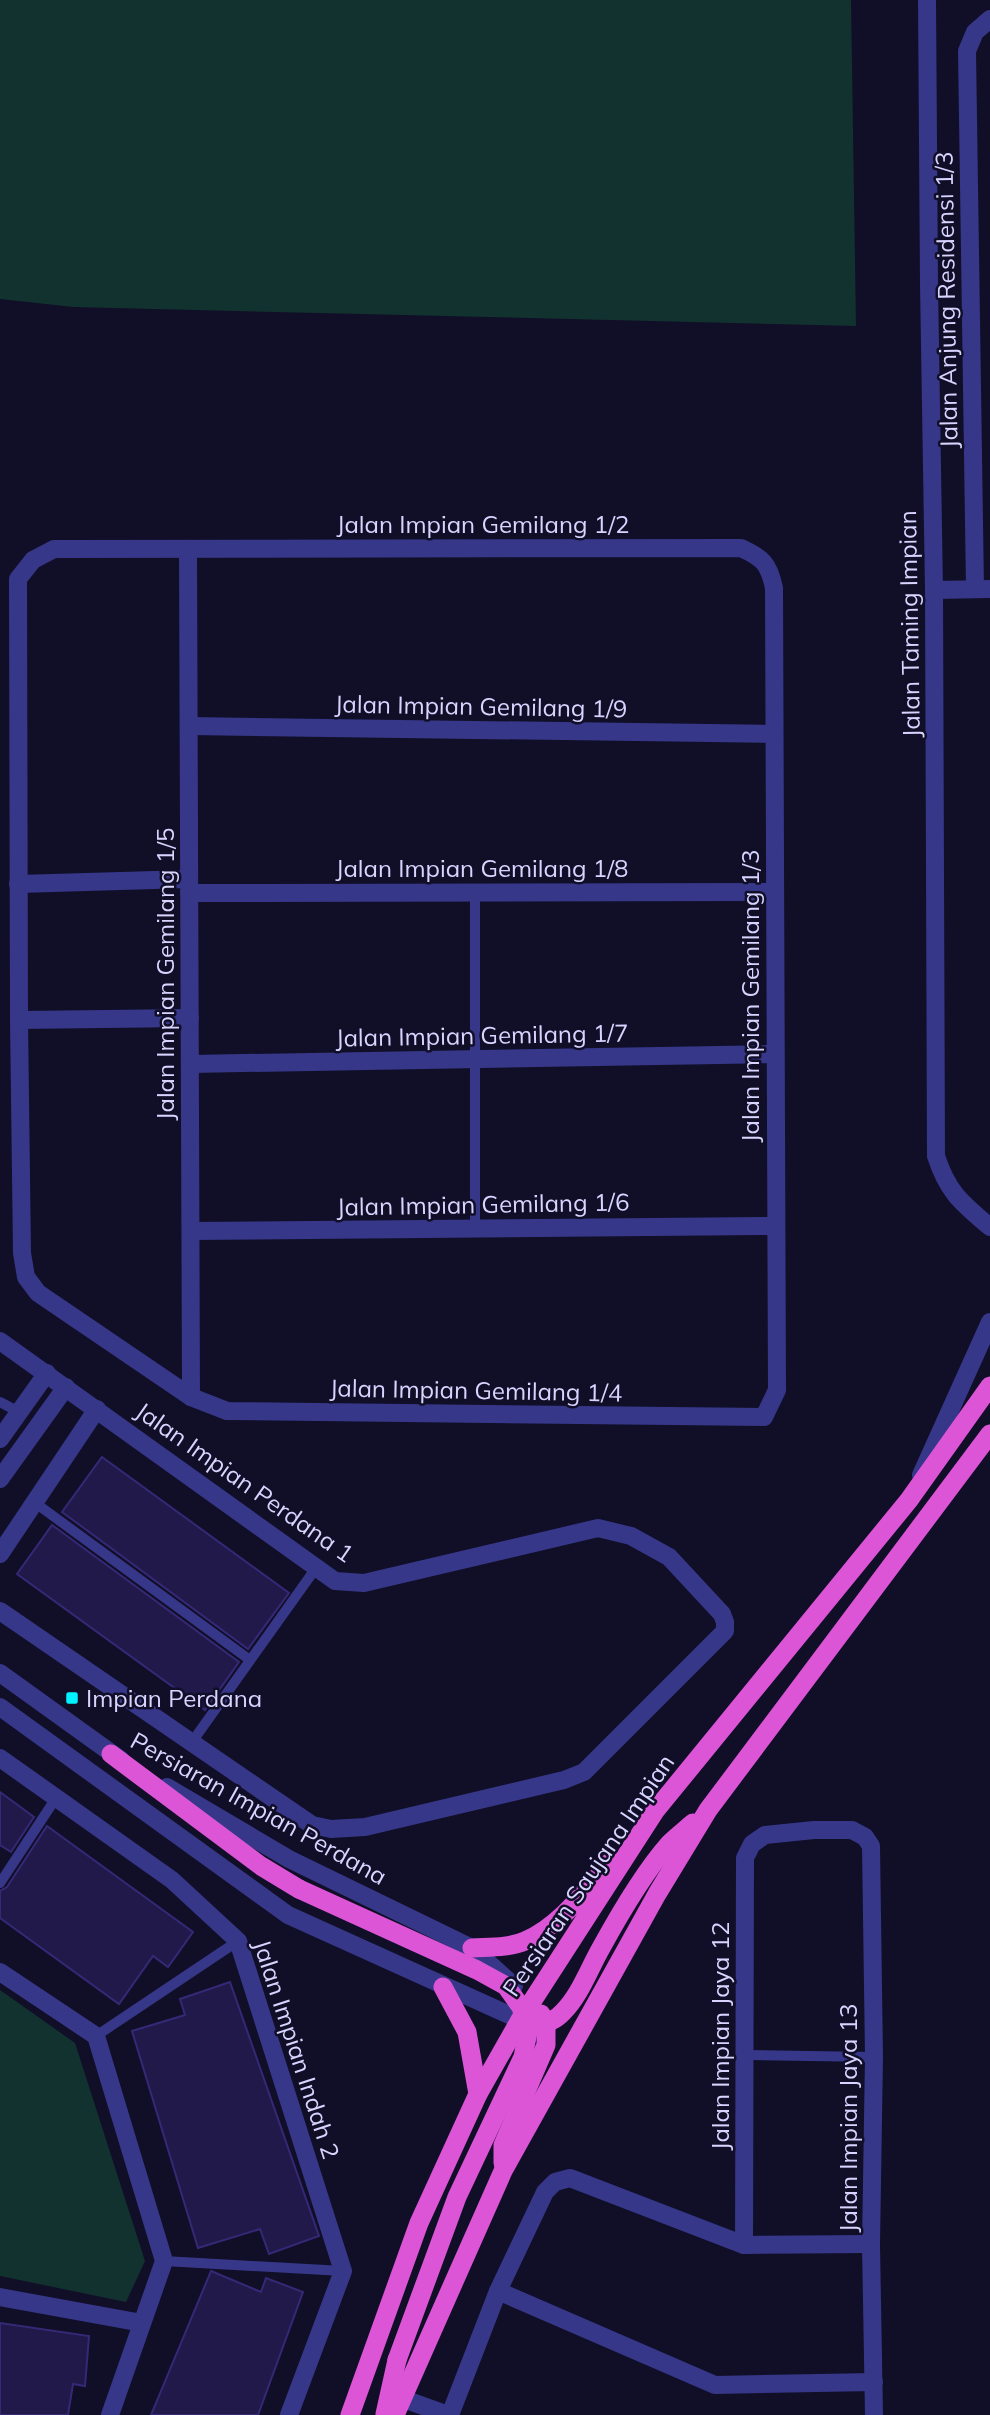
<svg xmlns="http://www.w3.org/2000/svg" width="990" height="2415" viewBox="0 0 990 2415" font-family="Mulish,sans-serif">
<rect width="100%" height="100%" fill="#110e27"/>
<g fill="#11322f">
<path d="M0 0H851L856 326 73 307 0 299Z"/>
<path d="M0 1990 75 2043 145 2261 126 2302 0 2276Z"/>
</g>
<g fill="#201949" stroke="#352977" stroke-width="2">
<path d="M102 1457 289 1593 248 1649 62 1512Z"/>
<path d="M52 1525 239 1662 205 1710 17 1574Z"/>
<path d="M0 1792 34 1817 11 1852 0 1845Z"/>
<path d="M47 1826 193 1932 168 1967 153 1956 119 2004 0 1918V1891L7 1887Z"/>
<path d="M230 1982 319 2236 269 2254 260 2229 198 2248 132 2031 185 2015 180 1999Z"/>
<path d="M211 2271 261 2292 266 2278 303 2292 258 2415H151Z"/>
<path d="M0 2323 89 2336 85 2386 73 2384 68 2415H0Z"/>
</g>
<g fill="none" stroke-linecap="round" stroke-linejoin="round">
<g stroke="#363789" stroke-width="10">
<path d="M475 892V1228"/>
<path d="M0 1402 19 1412"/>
<path d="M34 1502 250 1660"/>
<path d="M192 1742 316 1568"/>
<path d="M0 1883 56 1798"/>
<path d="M96 2036 238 1941"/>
<path d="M744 2055 874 2057"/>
<path d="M164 2261 343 2271"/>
</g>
<g stroke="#363789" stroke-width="18">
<path d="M741 548C763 558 769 564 774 588L777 1390 764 1417 227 1411 191 1397 38 1293 26 1277 22 1253 19 1020 18 579 33 560 54 549Z"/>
<path d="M188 550 191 1397"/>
<path d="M975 589 967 51 975 32 990 19"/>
<path d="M934 590 990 589"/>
<path d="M189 726 774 734"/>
<path d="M18 884 189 879"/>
<path d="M189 893 775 892"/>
<path d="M19 1020 190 1018"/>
<path d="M190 1064 775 1054"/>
<path d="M191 1231 776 1226"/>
<path d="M0 1341 335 1581 364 1583 598 1528 631 1536 669 1557 722 1614 725 1622V1631L584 1772 564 1780 365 1827 331 1829 312 1825 0 1611"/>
<path d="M0 1439 47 1373"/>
<path d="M0 1479 66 1387"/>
<path d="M0 1554 97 1409"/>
<path d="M0 1758 172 1880 238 1941 343 2271 289 2415"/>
<path d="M0 1972 96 2036 164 2261 110 2415"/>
<path d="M744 2245 745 1858 752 1844 765 1835 814 1830H852L865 1837 871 1846 874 2057 871 2244 874 2415"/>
<path d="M498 2291 715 2385 874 2382"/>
<path d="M0 2297 142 2323"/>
<path d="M401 2398 448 2415"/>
<path d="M450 2415 498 2291 545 2192 555 2182 570 2178 744 2245 871 2244"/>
</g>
<g stroke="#363789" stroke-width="18">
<path d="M927 0 929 284 934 590 936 1156C948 1193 962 1203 990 1227"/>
<path d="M921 1475 990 1322"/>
<path d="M0 1673 121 1760"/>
<path d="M0 1707 288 1915 520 2020"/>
<path d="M167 1787 289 1859 472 1948 514 1986"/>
</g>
<g stroke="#dc55d6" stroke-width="19">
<path d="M111 1754 261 1866 299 1889"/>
<path d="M472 1948C489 1947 509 1948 525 1941 561 1926 587 1888 612 1860"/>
<path d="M443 1987 467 2032 478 2094"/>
<path d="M520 2020C536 2026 550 2026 563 2012 580 1995 589 1969 601 1948 618 1917 646 1870 669 1844 676 1837 685 1830 693 1823"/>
<path d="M503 2163V2145L546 2045V2024L541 2014"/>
<path d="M385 2414 397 2360"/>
<path d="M350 2415 419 2223 478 2094 520 2020 655 1811 909 1500 990 1386"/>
<path d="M395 2415 503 2171 657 1894 708 1810 990 1434"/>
</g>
<path stroke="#dc55d6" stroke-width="19" d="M299 1889 477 1970 506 1986 521 2007 528 2032 523 2057 457 2197 397 2360"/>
</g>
<rect fill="#00f3ff" stroke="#110e27" stroke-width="2.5" x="65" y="1691" width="14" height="14" rx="3.5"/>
<g text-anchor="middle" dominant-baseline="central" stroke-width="5" stroke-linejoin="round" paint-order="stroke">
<g font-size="24" fill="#d7d4ff" stroke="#110e27">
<text transform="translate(946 300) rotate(-91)">Jalan Anjung Residensi 1/3</text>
<text x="483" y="524">Jalan Impian Gemilang 1/2</text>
<text transform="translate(909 624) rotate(-91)">Jalan Taming Impian</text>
<text transform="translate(481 706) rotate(1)">Jalan Impian Gemilang 1/9</text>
<text x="482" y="868">Jalan Impian Gemilang 1/8</text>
<text transform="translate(165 974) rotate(-90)">Jalan Impian Gemilang 1/5</text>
<text transform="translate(750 996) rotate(-90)">Jalan Impian Gemilang 1/3</text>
<text transform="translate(482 1035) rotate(-1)">Jalan Impian Gemilang 1/7</text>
<text transform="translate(483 1204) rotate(-1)">Jalan Impian Gemilang 1/6</text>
<text transform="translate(476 1390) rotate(1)">Jalan Impian Gemilang 1/4</text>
<text transform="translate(245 1482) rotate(35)">Jalan Impian Perdana 1</text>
<text transform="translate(259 1808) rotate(29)">Persiaran Impian Perdana</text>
<text transform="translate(588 1875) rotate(-56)">Persiaran Saujana Impian</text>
<text transform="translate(720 2036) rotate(-90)">Jalan Impian Jaya 12</text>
<text transform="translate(297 2049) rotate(72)">Jalan Impian Indah 2</text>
<text transform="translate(848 2118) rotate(-90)">Jalan Impian Jaya 13</text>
</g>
<g font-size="24" fill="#d7d4ff" stroke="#110e27" text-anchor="start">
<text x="86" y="1698">Impian Perdana</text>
</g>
</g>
</svg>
